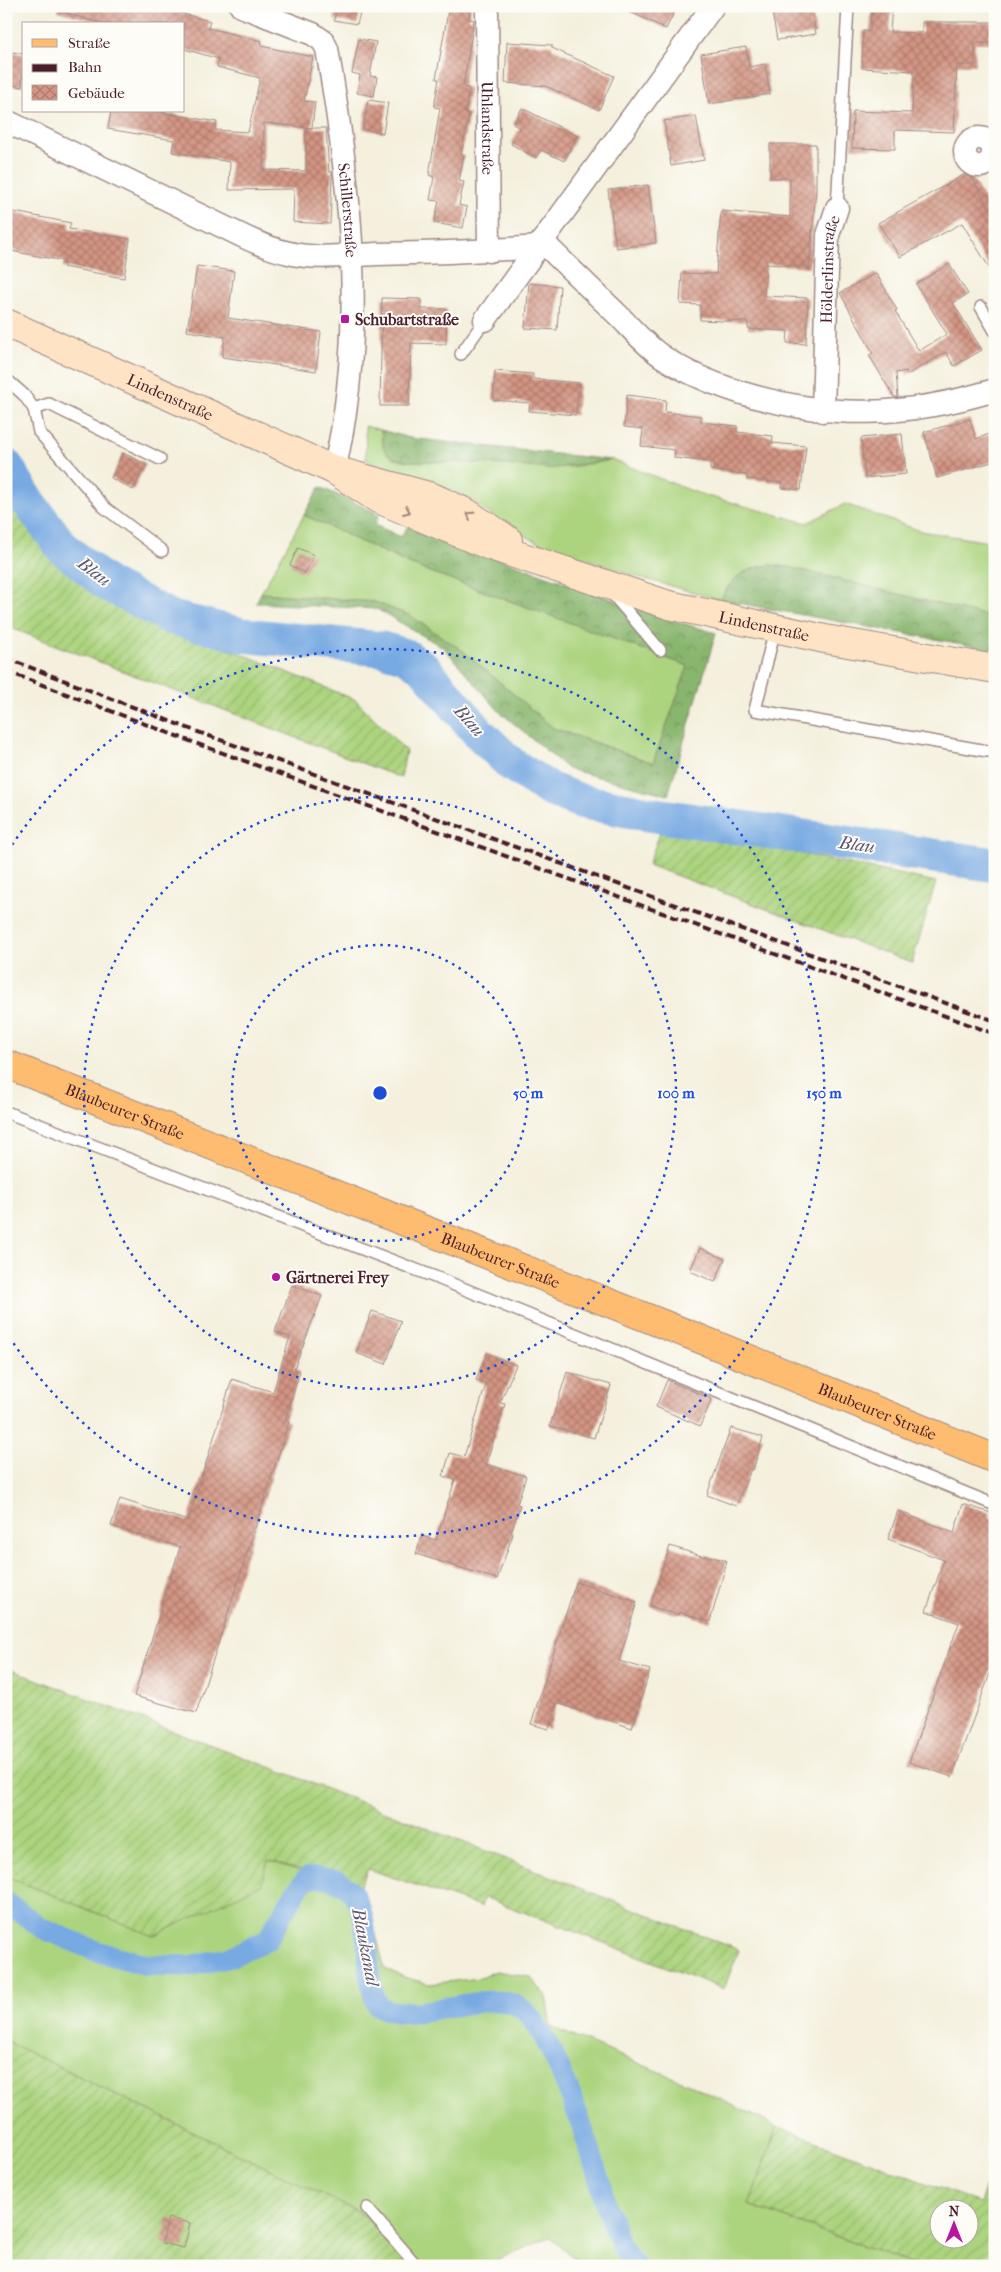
<svg xmlns="http://www.w3.org/2000/svg" width="1001" height="2272" viewBox="0 0 1001 2272" font-family="'IM FELL French Canon',serif">
<defs>
<pattern id="forest-crowns" width="20" height="18" patternUnits="userSpaceOnUse" patternTransform="scale(1.25)"><rect width="20" height="18" fill="#89b66e"/><path d="M2 6a3 3 0 1 1 6 0M12 15a3 3 0 1 1 6 0" fill="none" stroke="#72935b"/></pattern>
<pattern id="garden-furrows" width="10" height="10" patternUnits="userSpaceOnUse" patternTransform="scale(1.25)"><rect width="10" height="10" fill="#acd47f"/><path d="M-1 1l2-2M0 10L10 0M9 11l2-2" fill="none" stroke="#96b66e"/></pattern>
<pattern id="building-cross-hatch" width="8" height="8" patternUnits="userSpaceOnUse" patternTransform="scale(1.25)"><rect width="8" height="8" fill="#d39583"/><path d="M0 0l8 8M0 8l8-8" fill="none" stroke="#ad796b"/></pattern>
</defs>
<rect width="100%" height="100%" fill="#fdfcf7"/>
<filter id="ink" filterUnits="userSpaceOnUse"><feTurbulence type="fractalNoise" baseFrequency=".02" numOctaves="2"/><feDisplacementMap in="SourceGraphic" scale="10" xChannelSelector="R" yChannelSelector="G"/><feConvolveMatrix kernelMatrix="1 2 1 2 8 2 1 2 1" color-interpolation-filters="sRGB"/></filter>
<filter id="wash" filterUnits="userSpaceOnUse"><feTurbulence type="fractalNoise" baseFrequency=".0096" numOctaves="4" result="noise"/><feDisplacementMap in="SourceGraphic" scale="20" xChannelSelector="R" yChannelSelector="G"/><feGaussianBlur stdDeviation="1.12" result="paint"/><feColorMatrix in="noise" values="0 0 0 0 0 0 0 0 0 0 0 0 0 0 0 0 0 1.4 0 .05"/><feComposite in="paint" operator="in"/></filter>
<g filter="url(#wash)">
<rect width="100%" height="100%" fill="#f4f0dd"/>
<g fill="#acd47f" stroke="#7b7a55">
<path d="M365 426 381 430 382 440 408 461 570 467 612 460 700 494 807 523 845 504 921 531 995 543V618L789 567C759 564 732 570 721 600L638 577 541 544 506 526 465 496 440 487 377 470 366 459Z"/>
<path d="M304 515 409 564 689 666 653 763 553 728 463 651 375 602 261 593Z"/>
<path d="M268 1860C280 1864 292 1869 304 1871 317 1874 330 1870 343 1874 369 1883 377 1944 385 1969L407 1978 429 1984 480 1978 496 1971 530 1977 546 1996 551 2027 691 2085 777 2127 749 2205 919 2266H583L550 2237 483 2266H418L362 2214 6 2041V1876L153 1936Z"/>
</g>
<g fill="url(#forest-crowns)" stroke="#6a6a4c">
<path d="M381 430 410 438 612 460 549 469 469 462 408 461 394 458 387 453 383 447Z"/>
<path d="M320 487 379 514 375 525 401 537 408 526 661 617 716 633 668 795 568 769 499 711 444 648 377 609 256 603 261 593 375 602 411 616 463 651 553 728 653 763 688 666 409 564 304 515Z"/>
<path d="M771 565 789 567 995 618V650L721 600C730 577 747 567 771 565Z"/>
</g>
<g fill="url(#garden-furrows)" stroke="#7b7a55" fill-rule="evenodd">
<path d="M6 483 45 546 100 594 168 628 250 657 356 700 406 751 401 778 6 626Z"/>
<path d="M663 825 936 882 912 963 648 865Z"/>
<path d="M6 1668 291 1775 739 1950 724 1989 484 1897 481 1907 368 1869 359 1888 344 1874 306 1872 268 1860 261 1885 153 1936 6 1876Z"/>
<path d="M6 2041 362 2214 418 2266H6Z"/>
<path d="M777 2127 980 2203 995 2161V2266H919L749 2205ZM938 2210H968V2240H938Z"/>
</g>
<g fill="none" stroke-linecap="round" stroke-linejoin="round">
<path stroke="#77a9e2" stroke-width="21" d="M6 1902 42 1928 96 1951 147 1965 189 1966 228 1958 267 1940 297 1890 307 1878C384 1870 358 1959 377 2005 412 2029 487 1985 521 2008 535 2018 546 2040 553 2055 572 2094 585 2134 598 2176 607 2207 613 2240 635 2266"/>
<path stroke="#77a9e2" stroke-width="35" d="M6 466 29 503 63 548 107 584 172 618 242 635 382 649 406 656 424 668 479 733 511 764 549 789 580 801 648 814 995 865"/>
</g>
<g id="blocks">
<g fill="url(#building-cross-hatch)">
<path d="M59 6H166L165 9 210 21 208 28 262 41 261 46 313 57 304 101 315 102 312 128 264 123 263 170 306 171V128H326L329 172H332V176L330 224 293 222 294 189 229 190 230 162 172 152 174 140 108 129 111 111H153L217 122 215 130 248 132 260 78 217 67 219 59 184 49V24H104L58 11Z"/>
<path d="M337 6 361 9 357 24 334 20Z"/>
<path d="M449 6H471L469 19 474 20 463 87 469 88 465 113 469 114 461 155H464L459 181 464 182 459 205 467 207 463 228 434 223 439 201 430 200 434 177 429 175 440 108 434 107 439 79H436Z"/>
<path d="M618 6H677L666 29Z"/>
<path d="M771 6H811L816 34 777 40Z"/>
<path d="M872 6H892L890 32 922 33V22H995V43H975V65H957L954 132 895 130V149L852 148 853 111 912 113 914 71 862 68 863 31H870Z"/>
<path d="M359 39 376 42 370 76 377 77 374 96 357 93 360 75 352 73Z"/>
<path d="M507 42 552 45V48L614 76 599 110 545 86 505 83Z"/>
<path d="M746 47 749 67 765 64 770 94 709 104 701 54Z"/>
<path d="M6 51 24 54 22 87 6 84Z"/>
<path d="M368 100 388 103 383 133 363 129Z"/>
<path d="M522 108 577 136 564 161 541 150 536 158 511 144 520 128 513 124Z"/>
<path d="M696 116 704 160 671 166 664 121Z"/>
<path d="M770 144H816V190L809 267 766 264 764 296 808 298 806 344 787 343 788 331 748 329V322L700 320V305L680 304 682 273 716 274 721 211 790 217V178H770Z"/>
<path d="M969 172 995 219V277L962 223 900 257 878 223Z"/>
<path d="M648 185 656 243 616 248 608 190Z"/>
<path d="M9 211 71 223 69 229 130 239 124 278 63 267 64 261 6 250Z"/>
<path d="M949 264 968 294 953 303 982 350 954 366 946 352 907 375 906 371 896 373 898 397H894L869 355 873 353 840 293 876 273 897 310 895 311 919 351 947 334 916 284Z"/>
<path d="M197 266 234 271 228 318 321 332 316 371 222 357 225 337 187 331Z"/>
<path d="M529 283 560 286 557 330 525 328Z"/>
<path d="M382 298 421 299V309H447L446 344 411 343 409 406H380Z"/>
<path d="M495 371 533 374V379L579 383 576 415 529 411 530 403 493 400Z"/>
<path d="M627 395 666 400 665 412 701 416V422L737 426V432L773 436 772 443 806 446 801 490 782 488 783 483 747 479V475L710 470V462L674 458 675 450 641 446 643 429 624 427Z"/>
<path d="M970 419 976 439 995 432V461L937 478 924 432Z"/>
<path d="M902 434 906 474 865 478 861 438Z"/>
<path d="M123 453 146 464 133 490 111 478Z"/>
<path d="M298 548 314 555 305 573 290 565Z"/>
<path d="M700 1248 725 1259 715 1282 690 1271Z"/>
<path d="M292 1285 322 1296 294 1369 300 1371 285 1420 289 1422 196 1713 134 1696 180 1547 111 1526 120 1499 188 1521 232 1379 273 1392 290 1337 275 1332Z"/>
<path d="M372 1311 401 1321 386 1364 356 1353Z"/>
<path d="M487 1353 516 1365 500 1403 505 1404 486 1464 526 1476 517 1504 520 1505 511 1533 513 1534 497 1579 416 1554 422 1536 436 1540 455 1480 443 1476 450 1453 464 1457 486 1384 476 1380Z"/>
<path d="M567 1372 611 1385 594 1438 550 1426Z"/>
<path d="M667 1380 712 1399 700 1426 656 1407Z"/>
<path d="M731 1428 763 1437 753 1470 751 1469 736 1506 707 1495Z"/>
<path d="M963 1504 991 1513 990 1517 995 1519V1660L952 1777 909 1762 959 1623 926 1611 944 1560 888 1539 898 1511 954 1533Z"/>
<path d="M670 1546 705 1557V1555L727 1561 710 1622 679 1612 678 1615 650 1606Z"/>
<path d="M576 1582 637 1602 619 1661 650 1670 632 1728 557 1703 549 1729 531 1724Z"/>
<path d="M168 2218 190 2223 184 2248 162 2243Z"/>
</g>
</g>
</g>
<g filter="url(#ink)">
<use href="#blocks" fill-opacity="0" stroke="#9f8884" stroke-width="1"/>
<g fill="none" stroke-linecap="round" stroke-linejoin="round">
<g stroke="#9f8884" stroke-width="14">
<g id="lane">
<path d="M837 208 848 6"/>
<path d="M981 307 995 331"/>
<path d="M461 354 485 320"/>
<path d="M6 379 24 395 34 409 39 432 104 507 162 551"/>
<path d="M34 409 49 404 160 459"/>
<path d="M610 591 660 650"/>
<path d="M775 629 755 710 987 751"/>
<path d="M6 1112 440 1279 995 1505"/>
<path d="M367 2208 417 2266"/>
</g>
</g>
<g stroke="#9f8884" stroke-width="25">
<g id="street">
<path id="s1" d="M241 6 313 34 323 41 327 49C351 186 367 333 334 470"/>
<path id="s2" d="M487 6 489 251"/>
<path d="M6 121 232 231C250 240 269 249 289 253 317 260 348 255 377 254 431 253 484 251 538 247"/>
<circle cx="979" cy="152" r="14"/>
<path d="M542 241C567 266 593 291 618 315 632 329 646 346 663 357 686 373 714 384 742 393 831 420 906 417 995 390"/>
<path d="M485 320 713 6"/>
<path id="s3" d="M823 411 828 235 837 208"/>
</g>
</g>
<g stroke="#9f8884" stroke-width="30">
<g id="secondary">
<path id="s4" d="M6 323 334 470 432 497 467 513 508 540"/>
<path id="s5" d="M334 470 378 499 490 546 669 605 825 639 995 669"/>
</g>
</g>
<g stroke="#9f8884" stroke-width="30">
<g id="primary">
<path id="s6" d="M6 1064 698 1338 995 1459"/>
</g>
</g>
<use href="#lane" stroke="#fff" stroke-width="11"/>
<use href="#street" stroke="#fff" stroke-width="22"/>
<use href="#secondary" stroke="#fee4c5" stroke-width="28"/>
<use href="#primary" stroke="#fdbc6f" stroke-width="28"/>
<g stroke="#4a1f2b" stroke-width="4" stroke-dasharray="8 4" stroke-linecap="butt">
<path d="M6 658 190 729 995 1021"/>
<path d="M6 671 187 740 995 1034"/>
</g>
</g>
<defs><path id="oneway-chevron" d="M-2-3.5L2.5 0L-2 3.5" fill="none" stroke-width="1.6" stroke-linecap="round" stroke-linejoin="round" transform="scale(1.25)"/></defs>
<g stroke="#a48278">
<use href="#oneway-chevron" transform="translate(407 511) rotate(23)"/>
<use href="#oneway-chevron" transform="translate(470 515) rotate(-149)"/>
</g>
</g>
<g fill="none" stroke="#1d4ed8" stroke-width="2.5" stroke-dasharray="2.5 5">
<circle cx="380" cy="1093" r="148"/>
<circle cx="380" cy="1093" r="296"/>
<path d="M8 851A444 444 0 1 1 8 1335"/>
</g>
<g fill="#b5179e" stroke="#fdfcf7" stroke-width="2">
<rect x="340" y="314" width="10" height="10" rx="2.5"/>
<circle cx="276" cy="1277" r="5"/>
</g>
<g text-anchor="middle" dominant-baseline="central" stroke-width="4" stroke-linejoin="round" paint-order="stroke">
<g font-size="16" fill="#4a1f2b" stroke="#fdfcf7">
<text stroke="none"><textPath href="#s2" startOffset="122">Uhlandstraße</textPath></text>
<text stroke="none"><textPath href="#s1" startOffset="261">Schillerstraße</textPath></text>
<text stroke="none"><textPath href="#s3" startOffset="142">Hölderlinstraße</textPath></text>
<text stroke="none"><textPath href="#s4" startOffset="180">Lindenstraße</textPath></text>
<text stroke="none"><textPath href="#s5" startOffset="460">Lindenstraße</textPath></text>
<text stroke="none"><textPath href="#s6" startOffset="128">Blaubeurer Straße</textPath></text>
<text stroke="none"><textPath href="#s6" startOffset="532">Blaubeurer Straße</textPath></text>
<text stroke="none"><textPath href="#s6" startOffset="938">Blaubeurer Straße</textPath></text>
</g>
<g font-size="16" font-weight="bold" fill="#4a1f2b" stroke="#fdfcf7" text-anchor="start">
<text x="355" y="319">Schubartstraße</text>
<text x="286" y="1277">Gärtnerei Frey</text>
</g>
<g font-size="18" font-style="italic" fill="#5c5674" stroke="#fdfcf7">
<text transform="translate(94 572) rotate(37)">Blau</text>
<text transform="translate(469 721) rotate(49)">Blau</text>
<text transform="translate(857 845) rotate(8)">Blau</text>
<text transform="translate(365 1947) rotate(79)">Blaukanal</text>
</g>
</g>
<circle cx="380" cy="1093" r="8" fill="#1d4ed8" stroke="#fdfcf7" stroke-width="2.5"/>
<g font-size="15" text-anchor="middle" font-weight="bold" fill="#1d4ed8" stroke="#fdfcf7" stroke-width="4" stroke-linejoin="round" paint-order="stroke">
<text x="528" y="1098">50 m</text>
<text x="676" y="1098">100 m</text>
<text x="824" y="1098">150 m</text>
</g>
<rect width="1001" height="2272" fill="none" stroke="#fdfcf7" stroke-width="25"/>
<rect x="22" y="22" width="162" height="90" fill="#fdfcf7" stroke="#b5a4a5"/>
<rect x="32" y="39" width="25" height="8" fill="#fdbc6f" stroke="#b5a4a5"/>
<text x="68" y="48" font-size="15" fill="#4a1f2b">Straße</text>
<rect x="32" y="64" width="25" height="8" fill="#4a1f2b" stroke="#b5a4a5"/>
<text x="68" y="72" font-size="15" fill="#4a1f2b">Bahn</text>
<rect x="32" y="85" width="25" height="15" fill="url(#building-cross-hatch)" stroke="#b5a4a5"/>
<text x="68" y="98" font-size="15" fill="#4a1f2b">Gebäude</text>
<g transform="translate(954 2224)"><circle r="24" fill="#fdfcf7" stroke="#b5a4a5"/>
<path d="M0-4L9 19L0 12L-9 19Z" fill="#b5179e"/>
<text y="-8" font-size="14" font-weight="bold" text-anchor="middle" fill="#4a1f2b">N</text>
</g>
</svg>
